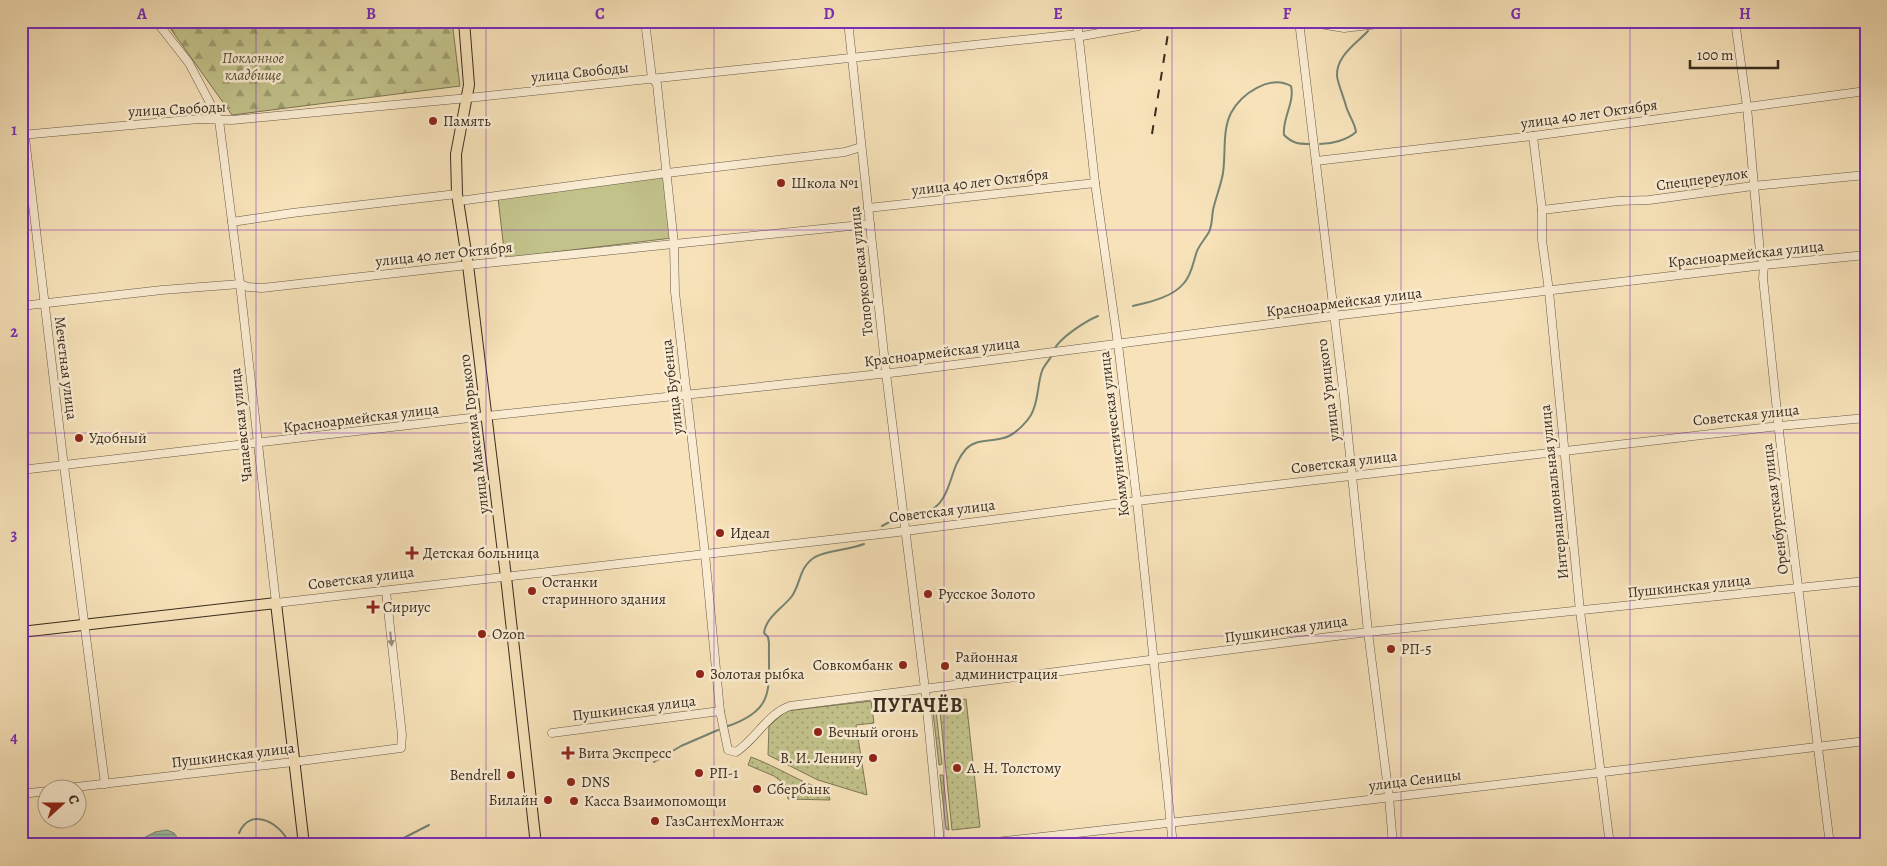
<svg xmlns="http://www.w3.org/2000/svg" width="1887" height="866" viewBox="0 0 1887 866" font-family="Alegreya,serif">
<defs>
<pattern id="green-dots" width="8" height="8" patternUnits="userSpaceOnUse" patternTransform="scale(1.25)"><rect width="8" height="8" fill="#c2c28b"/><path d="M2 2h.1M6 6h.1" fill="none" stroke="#9f9e71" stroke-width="1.8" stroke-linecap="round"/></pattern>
<pattern id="forest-firs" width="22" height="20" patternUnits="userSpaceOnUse" patternTransform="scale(1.25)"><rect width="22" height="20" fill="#c2c28b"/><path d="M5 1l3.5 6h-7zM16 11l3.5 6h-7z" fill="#9f9e71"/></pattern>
<pattern id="water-rules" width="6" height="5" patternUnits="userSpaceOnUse" patternTransform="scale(1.25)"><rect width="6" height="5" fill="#9ebfab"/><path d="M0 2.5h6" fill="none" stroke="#829b8b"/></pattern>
</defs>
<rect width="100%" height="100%" fill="#f7e2b9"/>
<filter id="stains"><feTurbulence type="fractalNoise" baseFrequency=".004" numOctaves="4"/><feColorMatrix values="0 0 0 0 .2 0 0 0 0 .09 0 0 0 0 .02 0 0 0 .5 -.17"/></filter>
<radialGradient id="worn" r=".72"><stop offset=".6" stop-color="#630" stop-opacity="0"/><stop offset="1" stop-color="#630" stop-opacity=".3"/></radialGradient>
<g fill="url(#green-dots)" stroke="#7d7755">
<path d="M966 699 980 827 952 830 939 702Z"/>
<path d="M871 701 874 723 856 725 867 795 818 780 768 755 769 726 786 711Z"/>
<path d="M935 702 942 764 939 765 932 703Z"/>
<path d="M751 757C778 767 801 783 828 791L830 800 788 799 785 784 774 776 748 765Z"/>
<path d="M940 775H943L949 830 946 829Z"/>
</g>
<path fill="url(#forest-firs)" stroke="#7d7755" d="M165 21H452L460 86 232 115Z"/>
<path fill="#c2c28b" stroke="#7d7755" d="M666 175 672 238 505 258 498 198Z"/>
<path fill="url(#water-rules)" stroke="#758473" d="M167 830 174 833 182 845H130L155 832Z"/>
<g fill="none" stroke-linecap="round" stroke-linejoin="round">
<g stroke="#758473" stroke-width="2">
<path d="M1320 144C1332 144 1347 140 1356 132 1355 123 1349 116 1346 106 1344 98 1338 84 1337 76 1336 56 1356 44 1368 31"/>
<path d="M1133 306C1150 302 1173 297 1184 283 1192 274 1193 262 1197 251 1200 244 1205 239 1209 232 1212 226 1212 217 1213 210 1216 197 1221 185 1223 173 1226 153 1222 131 1231 113 1241 94 1270 74 1291 86 1295 103 1282 118 1284 135 1292 143 1298 144 1309 144"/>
<path d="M1054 350C1059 338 1086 321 1098 316"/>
<path d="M909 517C958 510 943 475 966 449 978 437 995 443 1009 436 1017 432 1027 422 1031 415 1039 401 1037 385 1042 371 1044 365 1049 361 1052 355"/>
<path d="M882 526 897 518"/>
<path d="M728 726C777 709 768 687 769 643L768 637 764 633C766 617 783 608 792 596 801 583 799 567 815 557 828 550 849 550 864 544"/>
<path d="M654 762 681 746 718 730"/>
<path d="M239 833C251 805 282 824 290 845"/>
<path d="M390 845 429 825"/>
</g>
<g stroke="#685a46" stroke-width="9">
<g id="minor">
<path d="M156 21 189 63 219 120 240 284 276 603 890 533 1137 501 1779 426 1866 418"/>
<path d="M645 21 652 78 657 84 674 244 675 292 705 554 720 711 728 750 736 752C756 739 767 714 790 706L1368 632 1866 581"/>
<path d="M848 21 886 373 925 689 939 833V845"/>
<path d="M1077 21 1095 183 1118 344 1137 501 1173 845"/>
<path d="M1299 21 1344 397 1368 632 1389 797 1393 845"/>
<path d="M1302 21 1344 28 1404 21"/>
<path d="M1735 21 1747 107 1760 253 1764 265 1763 278 1780 440 1830 845"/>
<path d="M21 104 63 458 105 784"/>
<path d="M21 135 199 119 232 120 468 98 1078 34 1082 36 1139 26"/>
<path d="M1533 136 1542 210V240L1549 291 1580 611 1610 845"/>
<path d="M1316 161 1533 136 1866 91"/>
<path d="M459 201 667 173 845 152 861 147"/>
<path d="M868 208 1095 183"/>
<path d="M1542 210 1618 201 1649 200 1753 186 1866 175"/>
<path d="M232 222 292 213 457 194"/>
<path d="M21 306 162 290 240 284 248 287 262 288 468 265 870 224"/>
<path d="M21 470 487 416 899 372 1333 316 1764 265 1866 255"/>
<path d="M552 733 720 711"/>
<path d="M67 788 293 762 401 748 402 735 386 591"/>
<path d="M21 794 48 791"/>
<path d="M968 845 1249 814 1866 741"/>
</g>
</g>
<g stroke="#382c1f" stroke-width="12">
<g id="major">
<path d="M464 21 469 85 456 154 457 194 468 265 506 577 536 845"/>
<path d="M21 632 276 603 304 845"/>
</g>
</g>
<use href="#minor" stroke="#faecd2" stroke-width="8"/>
<use href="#major" stroke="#f7e2b9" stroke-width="10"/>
<path stroke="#382c1f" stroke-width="2" stroke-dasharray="9 9" stroke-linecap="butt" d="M1152 134 1170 21"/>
</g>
<defs><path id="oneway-solid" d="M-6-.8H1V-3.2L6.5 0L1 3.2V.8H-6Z" transform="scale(1.25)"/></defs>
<use fill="#998c78" href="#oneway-solid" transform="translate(391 639) rotate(84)"/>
<path fill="none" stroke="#7b2cbf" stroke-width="1" stroke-opacity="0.55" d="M256 21V845M486 21V845M714 21V845M944 21V845M1172 21V845M1401 21V845M1630 21V845M21 230H1866M21 433H1866M21 636H1866"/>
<g fill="#8f2418" stroke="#faecd2" stroke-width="2">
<circle cx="433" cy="121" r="5"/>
<circle cx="781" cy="183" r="5"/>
<circle cx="79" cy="438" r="5"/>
<circle cx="720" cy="533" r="5"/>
<path d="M409.5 545.5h5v5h5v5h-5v5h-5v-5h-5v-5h5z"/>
<circle cx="532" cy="591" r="5"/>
<circle cx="928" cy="594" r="5"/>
<path d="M370.5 599.5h5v5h5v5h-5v5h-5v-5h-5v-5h5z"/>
<circle cx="482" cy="634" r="5"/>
<circle cx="1391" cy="649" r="5"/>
<circle cx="903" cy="665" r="5"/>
<circle cx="945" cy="666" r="5"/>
<circle cx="700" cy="674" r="5"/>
<circle cx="818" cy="732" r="5"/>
<path d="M565.5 745.5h5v5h5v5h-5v5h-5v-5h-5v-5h5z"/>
<circle cx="873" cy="758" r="5"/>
<circle cx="957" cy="768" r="5"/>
<circle cx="699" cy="773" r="5"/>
<circle cx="511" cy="775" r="5"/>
<circle cx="571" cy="782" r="5"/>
<circle cx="757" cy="789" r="5"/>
<circle cx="548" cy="800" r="5"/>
<circle cx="574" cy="801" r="5"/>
<circle cx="655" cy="821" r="5"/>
</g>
<g text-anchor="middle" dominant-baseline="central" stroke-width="5" stroke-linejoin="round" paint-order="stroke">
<g font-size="15" font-style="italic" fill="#5a523a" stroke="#faecd2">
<text x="253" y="58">Поклонное<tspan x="253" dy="17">кладбище</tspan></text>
</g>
<g font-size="15" fill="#382c1f" stroke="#faecd2">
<text transform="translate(580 72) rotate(-6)">улица Свободы</text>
<text transform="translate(177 109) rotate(-3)">улица Свободы</text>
<text transform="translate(1589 114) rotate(-8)">улица 40 лет Октября</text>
<text transform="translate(1702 179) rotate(-8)">Спецпереулок</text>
<text transform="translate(980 182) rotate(-7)">улица 40 лет Октября</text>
<text transform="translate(444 254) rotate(-6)">улица 40 лет Октября</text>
<text transform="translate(1746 254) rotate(-6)">Красноармейская улица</text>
<text transform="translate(861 271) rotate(-96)">Топорковская улица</text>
<text transform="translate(1344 302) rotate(-7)">Красноармейская улица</text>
<text transform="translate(942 352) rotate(-7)">Красноармейская улица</text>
<text transform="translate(66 368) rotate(83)">Мечетная улица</text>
<text transform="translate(672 387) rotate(-97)">улица Бубенца</text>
<text transform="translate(1328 390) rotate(-97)">улица Урицкого</text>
<text transform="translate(1746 415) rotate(-6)">Советская улица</text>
<text transform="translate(361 418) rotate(-7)">Красноармейская улица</text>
<text transform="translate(241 425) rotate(-96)">Чапаевская улица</text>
<text transform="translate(474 434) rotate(-97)">улица Максима Горького</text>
<text transform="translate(1114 434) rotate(-97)">Коммунистическая улица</text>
<text transform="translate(1344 462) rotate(-7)">Советская улица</text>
<text transform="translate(1554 492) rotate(-96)">Интернациональная улица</text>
<text transform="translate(1775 509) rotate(-97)">Оренбургская улица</text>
<text transform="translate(942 511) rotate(-7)">Советская улица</text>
<text transform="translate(361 578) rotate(-7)">Советская улица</text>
<text transform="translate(1689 586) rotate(-6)">Пушкинская улица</text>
<text transform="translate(1286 629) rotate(-8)">Пушкинская улица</text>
<text transform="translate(634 708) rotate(-7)">Пушкинская улица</text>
<text transform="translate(233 755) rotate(-7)">Пушкинская улица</text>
<text transform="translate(1415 780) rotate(-7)">улица Сеницы</text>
</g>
<g font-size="15" fill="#382c1f" stroke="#faecd2" text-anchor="start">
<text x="443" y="121">Память</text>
<text x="791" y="183">Школа №1</text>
<text x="89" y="438">Удобный</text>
<text x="730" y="533">Идеал</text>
<text x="423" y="553">Детская больница</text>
<text x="542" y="582">Останки<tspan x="542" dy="17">старинного здания</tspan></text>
<text x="938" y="594">Русское Золото</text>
<text x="383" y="607">Сириус</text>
<text x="492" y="634">Ozon</text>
<text x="1401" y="649">РП-5</text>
<text x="955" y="657">Районная<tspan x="955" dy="17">администрация</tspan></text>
<text x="893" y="665" text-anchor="end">Совкомбанк</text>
<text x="710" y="674">Золотая рыбка</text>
<text x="828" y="732">Вечный огонь</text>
<text x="578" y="753">Вита Экспресс</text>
<text x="863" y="758" text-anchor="end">В. И. Ленину</text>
<text x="967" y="768">А. Н. Толстому</text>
<text x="709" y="773">РП-1</text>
<text x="501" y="775" text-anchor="end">Bendrell</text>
<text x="581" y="782">DNS</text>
<text x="767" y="789">Сбербанк</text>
<text x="538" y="800" text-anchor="end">Билайн</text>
<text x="584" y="801">Касса Взаимопомощи</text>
<text x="665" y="821">ГазСантехМонтаж</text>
</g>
<g font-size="20" font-weight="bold" letter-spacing="1" fill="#382c1f" stroke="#faecd2">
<text x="918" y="705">ПУГАЧЁВ</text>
</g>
</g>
<rect width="1887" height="866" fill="none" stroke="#f7e2b9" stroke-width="55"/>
<g transform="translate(62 804) rotate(69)"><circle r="24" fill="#faecd2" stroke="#ac9f8a"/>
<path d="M0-4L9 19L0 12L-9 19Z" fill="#8f2418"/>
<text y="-8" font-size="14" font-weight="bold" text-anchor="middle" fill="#382c1f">С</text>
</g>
<path d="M1690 60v8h88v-8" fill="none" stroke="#382c1f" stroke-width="2.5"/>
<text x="1697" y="60" font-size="15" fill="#382c1f" stroke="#faecd2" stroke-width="4" paint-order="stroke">100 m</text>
<rect x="28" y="28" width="1832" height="810" fill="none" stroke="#7b2cbf" stroke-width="2"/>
<g font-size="16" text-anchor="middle" font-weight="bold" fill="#7b2cbf">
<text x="142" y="19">A</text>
<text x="371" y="19">B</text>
<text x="600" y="19">C</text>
<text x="829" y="19">D</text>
<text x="1058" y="19">E</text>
<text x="1287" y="19">F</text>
<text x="1516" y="19">G</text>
<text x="1745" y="19">H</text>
<text x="14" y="135">1</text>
<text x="14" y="337">2</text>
<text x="14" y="540">3</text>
<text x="14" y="743">4</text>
</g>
<rect width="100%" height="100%" filter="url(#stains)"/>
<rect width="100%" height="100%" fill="url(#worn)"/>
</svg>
